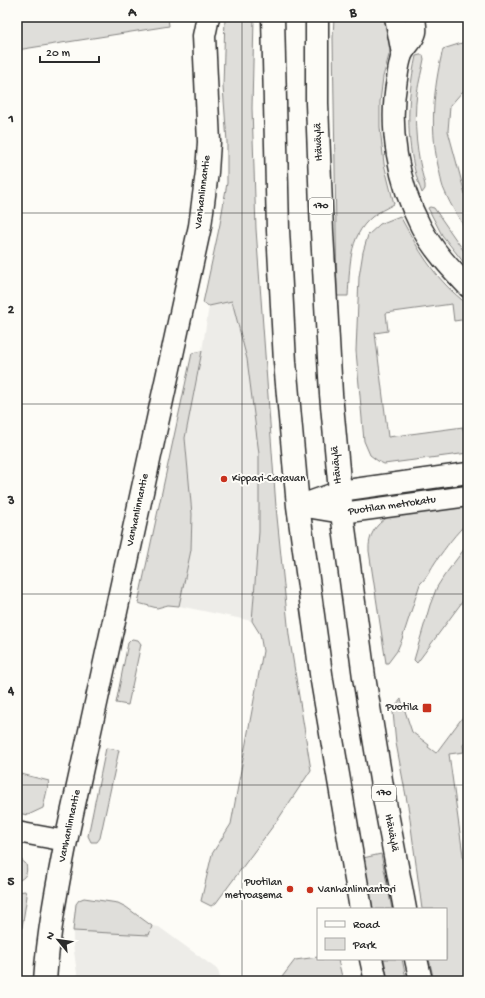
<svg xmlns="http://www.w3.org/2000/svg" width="485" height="998" viewBox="0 0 485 998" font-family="'Gochi Hand',sans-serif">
<rect width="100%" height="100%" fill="#fdfcf7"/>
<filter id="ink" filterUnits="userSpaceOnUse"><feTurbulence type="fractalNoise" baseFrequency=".025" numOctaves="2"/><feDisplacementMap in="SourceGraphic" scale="8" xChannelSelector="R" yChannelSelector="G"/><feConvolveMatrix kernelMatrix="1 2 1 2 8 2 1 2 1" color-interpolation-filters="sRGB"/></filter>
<g filter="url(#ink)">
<g fill="#edece8">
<path d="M232 301 247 359 259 454V532L252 621 179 606 191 550 192 514 185 438 200 364 209 306Z"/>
<path d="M84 898 118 903 126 907 152 926 159 927 218 970 221 981H78L73 944V931L76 904 79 900Z"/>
</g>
<g fill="#dfdeda" stroke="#858482">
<path d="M17 17H168L169 26 17 50Z"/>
<path d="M225 17H254L252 108 256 229 276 507 289 635 311 770 279 818 216 903 211 906 201 901 212 854 231 824 263 651 260 634 252 621 259 532V454L247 359 232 301 209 306 203 303 220 224 227 183V142L223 87Z"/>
<path d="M334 17H390L392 44 383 77 380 102V127L384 164 394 204C387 208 378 212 372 217 348 237 350 268 348 296H337L333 38Z"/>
<path d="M468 30V91L462 92 450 106 448 131 468 205V232C459 219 451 206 445 192 442 186 441 180 440 174 429 132 433 90 443 49L465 42Z"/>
<path d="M420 55H423L424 59C422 70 419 81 417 93 413 123 417 155 425 185V189L422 193C405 149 406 102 416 56Z"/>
<path d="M430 207 434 208 468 257V268L442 235 428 208Z"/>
<path d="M400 216C413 240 426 264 445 284 452 292 460 298 468 305V319L454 321 452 304 386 313 388 331 375 333 388 437 463 427V431L468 432V453L384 464 378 461 370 455 364 441 356 351 359 277 363 252 368 235 380 224Z"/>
<path d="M202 351 185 438 192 514 191 550 179 606 168 605 157 608 138 603 192 353Z"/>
<path d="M468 505V522C456 533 446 547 436 561 431 568 427 578 420 584L402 639 397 651 388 663H386L369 551C368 536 375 525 388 517Z"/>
<path d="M468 544V594L417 663 414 660 430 605 437 587 444 576Z"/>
<path d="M132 639 138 640 141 644 128 705 116 703 128 643Z"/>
<path d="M401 699 412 732 429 745 428 747 436 753 468 710V739L463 745 464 752 449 754 468 891V981H434L429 959H446V909H422L409 812 396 743 393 712 394 708Z"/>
<path d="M106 748 119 750 100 838 97 842H91L88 836Z"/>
<path d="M17 773 49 781 43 808 28 815 17 813Z"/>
<path d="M381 854 392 909H373L363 858Z"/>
<path d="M17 856 26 864C28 873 26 878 17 881Z"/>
<path d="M25 891 27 896 17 959V892Z"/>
<path d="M84 898 118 903 126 907 152 926 149 935 73 931 76 904 79 900Z"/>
<path d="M318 957V959L338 960 343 981H279L295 960Z"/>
<path d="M384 959H402L406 978 397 981H388Z"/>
</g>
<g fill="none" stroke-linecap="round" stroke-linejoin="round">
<g stroke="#2b2b2b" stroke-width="23">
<g id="street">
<path d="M395 17 402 54"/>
<path d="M415 17C415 21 417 28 416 32 414 41 405 47 402 55 399 63 398 72 397 79 388 128 398 183 421 227 433 250 451 269 468 287"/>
<path d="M298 506 340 491 468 473"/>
<path d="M300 506 342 513 468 496"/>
<path d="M17 832 66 841"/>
</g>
</g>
<g stroke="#2b2b2b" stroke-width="25">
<path id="secondary" d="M45 981C48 934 57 887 66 841L200 226 207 172 209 142 204 36 208 17"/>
</g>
<g stroke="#2b2b2b" stroke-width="25">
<g id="primary">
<path d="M273 17 278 230 285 362 298 506 322 681 361 909"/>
<path d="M317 17V103L322 232 331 394 342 513 364 677 383 792 405 909"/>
<path d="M371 959 376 981"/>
<path d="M416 959 421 981"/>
</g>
</g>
<use href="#street" stroke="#fdfcf7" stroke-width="20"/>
<use href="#secondary" stroke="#fdfcf7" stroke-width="22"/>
<use href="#primary" stroke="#fdfcf7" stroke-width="22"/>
</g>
</g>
<path fill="none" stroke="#2b2b2b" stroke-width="1" stroke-opacity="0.55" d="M242 17V981M17 213H468M17 404H468M17 594H468M17 785H468"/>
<g fill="#c8321e" stroke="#fdfcf7" stroke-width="1.5">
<circle cx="224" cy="479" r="4"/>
<rect x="422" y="703" width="10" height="10" rx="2"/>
<circle cx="290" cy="889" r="4"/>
<circle cx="310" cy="890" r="4"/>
</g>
<g text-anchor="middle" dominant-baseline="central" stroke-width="4" stroke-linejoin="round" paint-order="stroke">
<g fill="#fdfcf7" stroke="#6a6a68" stroke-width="1">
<rect x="309" y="198" width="24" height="16" rx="3"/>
<rect x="372" y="785" width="24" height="16" rx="3"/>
</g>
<g font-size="10" font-weight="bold" fill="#2b2b2b">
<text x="321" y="206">170</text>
<text x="384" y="793">170</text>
</g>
<g font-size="11" fill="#2b2b2b" stroke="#fdfcf7">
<text transform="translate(319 142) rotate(-92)">Itäväylä</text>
<text transform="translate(203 192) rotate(-83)">Vanhanlinnantie</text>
<text transform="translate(337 465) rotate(-95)">Itäväylä</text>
<text transform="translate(392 506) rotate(-8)">Puotilan metrokatu</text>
<text transform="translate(138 510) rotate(-78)">Vanhanlinnantie</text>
<text transform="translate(70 826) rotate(-78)">Vanhanlinnantie</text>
<text transform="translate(391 833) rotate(79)">Itäväylä</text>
</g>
<g font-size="11" fill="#2b2b2b" stroke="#fdfcf7" text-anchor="start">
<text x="232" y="479">Kippari-Caravan</text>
<text x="418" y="708" text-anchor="end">Puotila</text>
<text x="282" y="883" text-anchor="end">Puotilan<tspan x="282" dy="13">metroasema</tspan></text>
<text x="318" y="890">Vanhanlinnantori</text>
</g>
</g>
<rect width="485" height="998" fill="none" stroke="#fdfcf7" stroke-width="44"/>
<rect x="317" y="908" width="130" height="52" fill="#fdfcf7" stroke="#a9a8a5"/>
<rect x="325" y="921" width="20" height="6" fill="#fdfcf7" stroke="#a9a8a5"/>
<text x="353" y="928" font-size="12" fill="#2b2b2b">Road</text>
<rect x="325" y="938" width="20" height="12" fill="#dfdeda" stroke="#a9a8a5"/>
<text x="353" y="948" font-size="12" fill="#2b2b2b">Park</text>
<g transform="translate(58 940) rotate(299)" stroke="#fdfcf7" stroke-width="3" paint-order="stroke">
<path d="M0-3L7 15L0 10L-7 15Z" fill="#2b2b2b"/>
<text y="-6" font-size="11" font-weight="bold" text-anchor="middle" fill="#2b2b2b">N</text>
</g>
<path d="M40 56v6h59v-6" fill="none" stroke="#2b2b2b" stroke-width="2"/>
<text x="46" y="56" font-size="12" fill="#2b2b2b" stroke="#fdfcf7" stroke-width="3" paint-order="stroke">20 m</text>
<rect x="22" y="22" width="441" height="954" fill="none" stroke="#2b2b2b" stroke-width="1.5"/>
<g font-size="13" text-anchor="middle" font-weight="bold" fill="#2b2b2b">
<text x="132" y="16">A</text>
<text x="353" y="16">B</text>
<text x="11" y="122">1</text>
<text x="11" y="313">2</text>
<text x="11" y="504">3</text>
<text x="11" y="694">4</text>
<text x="11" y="885">5</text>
</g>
</svg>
